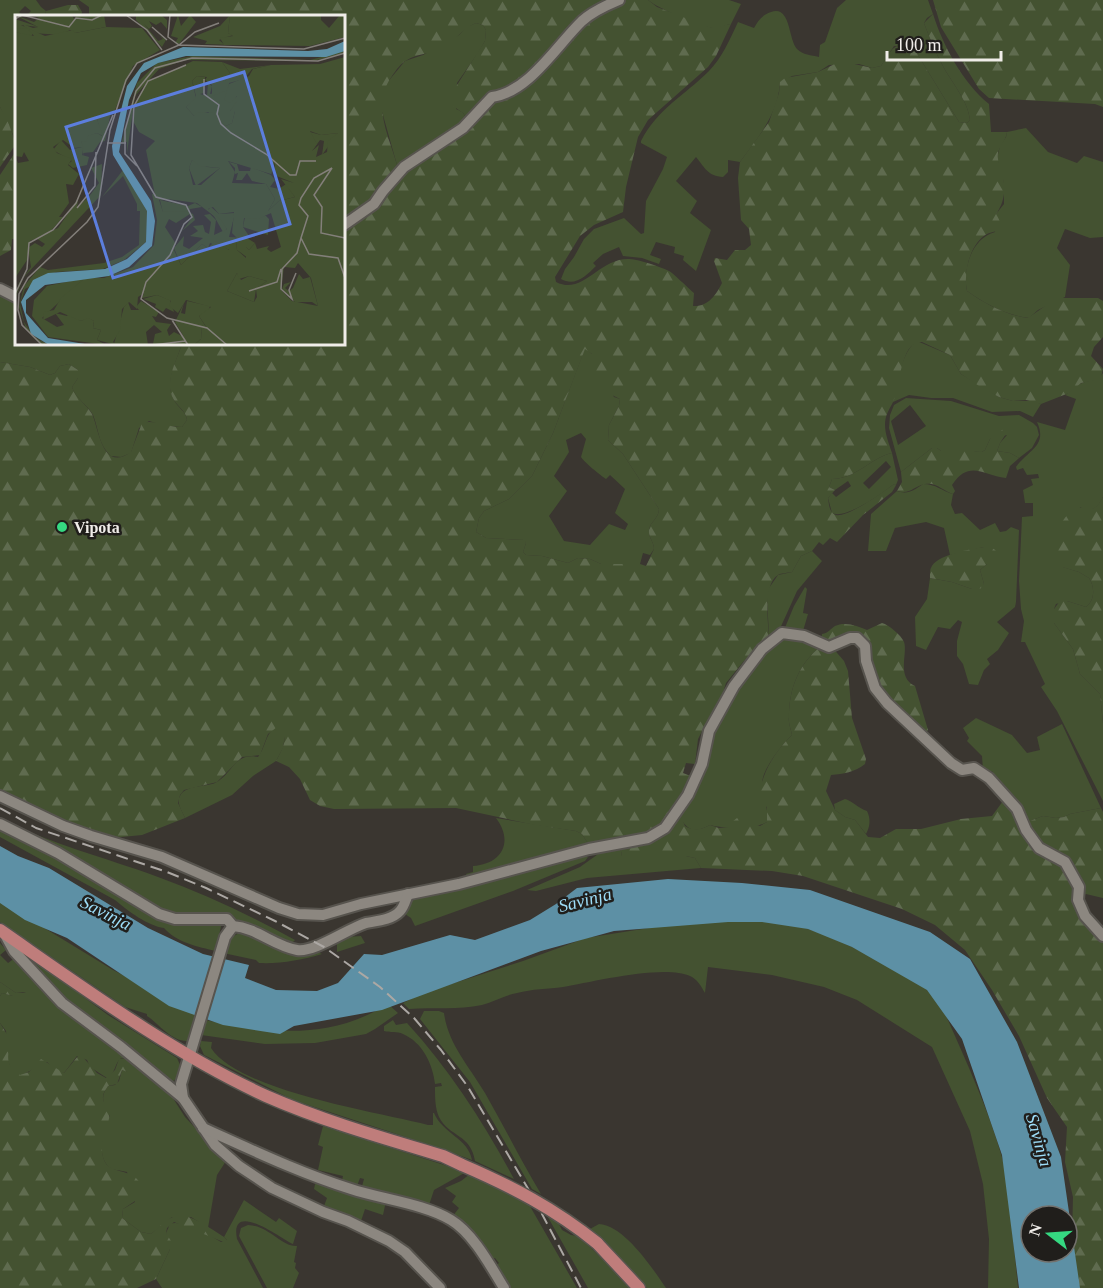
<svg xmlns="http://www.w3.org/2000/svg" width="1103" height="1288" viewBox="0 0 1103 1288" font-family="'Times New Roman',serif">
<defs>
<pattern id="forest-firs" width="22" height="20" patternUnits="userSpaceOnUse" patternTransform="scale(1.5)"><rect width="22" height="20" fill="#445231"/><path d="M5 1l3.5 6h-7zM16 11l3.5 6h-7z" fill="#5f6b4f"/></pattern>
</defs>
<rect width="100%" height="100%" fill="#3a3630"/>
<g fill="#445231" fill-rule="evenodd">
<path d="M0 0H36L41 7 46 11 45 16H26L31 11 25 6 19 12 23 16H16V141L0 107Z"/>
<path d="M648 0H729L741 4 731 24C725 25 719 28 713 28 701 27 657 8 648 0Z"/>
<path d="M846 0H928L933 14 927 18 924 23C930 39 936 54 944 68 953 84 968 101 970 120L967 123 959 122 916 52 909 47 894 46 881 66 872 68 859 64 829 65 818 72 792 76 780 83C778 114 758 138 740 162L728 160V172L723 177C708 176 705 168 696 157L676 181 697 201 690 213 711 230 696 271 683 260 684 256 674 253 675 247 656 242 650 255 661 259 659 264 642 258 623 256 619 247 603 254 593 263 596 266C586 276 575 287 561 279L565 269 574 257 584 239 594 229 624 218 641 234 644 233 646 201 663 169 667 157 641 143V141C658 108 684 96 709 71 722 58 730 39 738 22L754 28C758 21 762 15 771 12 791 5 788 39 797 49 803 55 811 55 819 57L820 45 825 42 837 8Z"/>
<path d="M476 23 483 25 486 30 485 41 478 53 457 83 456 109C463 112 466 114 466 122L400 168 397 165 381 108V96L386 84 405 61 423 55 459 35 467 27Z"/>
<path d="M1026 128 1048 152 1077 163 1084 156 1103 162V237L1090 238 1065 229 1057 248 1070 265 1065 297 1038 310 1029 318C1006 315 985 304 967 291 962 269 972 238 995 232L996 214 1004 204V183L997 158 1000 146 1006 137 1007 132Z"/>
<path d="M0 291 16 299V344H182C177 360 164 383 174 400 178 408 186 411 187 420L182 427 165 426 149 421 139 428 131 453 121 457 111 456C98 444 99 430 93 415 88 405 75 398 72 387L78 378V370L69 364 60 366 55 373 50 375 30 367 0 362Z"/>
<path d="M917 341 950 355 961 374 999 397 1013 401H1034L1041 404 1033 417 1020 411 992 412 953 398H931L909 395 893 402C896 385 902 350 917 341Z"/>
<path d="M585 348 592 354 614 397 620 399 619 406 609 425 608 440 623 454 659 509C659 518 650 522 649 530 648 537 654 542 654 549L650 555 643 553 640 564H601L590 559 578 558 568 563 542 556 526 555 523 552 526 543 524 540 486 538 476 532 479 518 484 511 509 499 532 476 553 433ZM581 433 586 439 581 457C583 461 601 476 606 479L610 475 625 489 615 513 628 524 625 530 609 524 590 545 564 541 549 516 567 491 554 476 569 452 566 440Z"/>
<path d="M1103 373V497C1099 505 1096 509 1087 511L1080 507 1063 567 1079 572 1089 578C1095 587 1095 600 1086 607L1067 601 1056 604 1054 609V623L1073 649 1080 674 1100 694 1103 723V801L1057 711 1041 687 1045 684 1025 642H1021L1024 621 1021 609 1019 581 1022 517 1033 516V503H1025L1023 490 1033 485 1031 479 1039 478 1038 474 1027 475 1023 468 1017 470 1016 467C1028 450 1048 446 1037 422L1065 430 1076 399 1065 395C1071 392 1075 385 1082 383 1090 380 1098 381 1103 373Z"/>
<path d="M906 398 951 401 999 416 1019 415 1033 423 1037 427 1039 435 1032 448 1019 458 1010 453 997 451 1000 443 1007 435 990 439 985 450 982 452 941 451 937 448H932L901 472 889 428 890 415 894 405ZM910 405 926 426 898 445 891 421Z"/>
<path d="M892 453 898 480 896 485 894 484C883 493 845 520 832 513L828 498 832 493 836 497 851 486 848 481 835 490 829 487 832 479C856 479 870 458 892 453ZM886 461 891 467 869 489 863 483Z"/>
<path d="M923 484C936 484 942 491 953 494L951 505 955 514 962 513 980 530 995 523 1000 532 1006 531 1011 527 1019 530 1016 602 1015 607 997 622 1009 633 998 650 987 659 990 664 984 670 978 685 969 684 963 664 957 656V641L962 622 958 620 950 629 938 627 926 650 916 646 915 617 927 599 930 578 952 582 972 589 984 584 980 570 987 564 984 547 950 555 944 528 926 522 895 528 886 551H868L871 514 897 491C908 495 914 490 923 484Z"/>
<path d="M812 551 822 561 797 591 778 633 769 637 767 597 769 588 778 575 792 572 801 556Z"/>
<path d="M805 587 807 589 803 613 808 614 803 631 784 630 794 606Z"/>
<path d="M782 638 821 646C799 664 789 688 789 717 788 723 791 729 792 735 782 745 762 769 762 784 763 797 769 808 767 822 756 829 723 829 710 825 694 834 687 830 679 816L702 751 739 675Z"/>
<path d="M976 718 1012 735 1027 753 1040 750 1037 737 1062 724 1101 808 1070 814 1064 817 1056 818 1043 816 1027 822 996 780 992 771H989L990 774 983 770 982 756 967 741 969 738 963 728Z"/>
<path d="M277 726 281 728 285 735 283 748 276 761 253 776 232 795 185 818C182 811 176 803 180 796 185 785 205 787 215 783 232 775 234 752 258 757 266 747 265 733 277 726Z"/>
<path d="M845 799C851 800 858 808 867 811 871 819 870 827 866 834L855 820 845 817 835 810 834 804Z"/>
<path d="M0 817C50 845 105 857 158 877 205 894 251 916 295 940L291 944C285 941 279 939 273 936 260 929 252 921 236 922L225 913 193 918 157 910 0 823Z"/>
<path d="M496 818 576 831 582 834 589 845 467 877 466 874 473 872V866C502 864 514 842 496 818Z"/>
<path d="M0 825 141 907 220 923 221 926 216 951C198 947 176 942 164 928 148 926 128 911 115 900L0 837Z"/>
<path d="M620 846 622 856H686L695 858 701 868 587 878 536 891 527 890 580 867 601 852Z"/>
<path d="M585 856 588 857 585 861 513 891 415 926 411 918 405 914 413 899 422 896Z"/>
<path d="M0 901 113 970 197 1013 187 1041C171 1041 159 1024 147 1016V1014L125 1007 0 922Z"/>
<path d="M715 919C740 921 766 921 792 925 819 928 910 973 930 992 942 1003 948 1021 955 1036 975 1081 995 1127 1007 1176L1018 1288H988L989 1239 983 1184 970 1131 932 1047 857 1000 824 987 772 975 708 967 705 993C701 986 697 979 690 976 664 964 592 982 563 987 548 989 532 989 517 993 505 995 494 1002 482 1005 458 1010 434 1007 409 1009L403 1003 423 993 523 961 586 938 680 923Z"/>
<path d="M239 933 313 950 322 954C302 960 280 964 259 963L256 960 223 953 227 940Z"/>
<path d="M361 936 365 943 337 952V943L347 937Z"/>
<path d="M0 943 6 950 0 955 8 963 15 958 169 1092 185 1117 226 1161 217 1175 208 1228 191 1217H172L151 1234 141 1232 122 1218 123 1209 135 1202 127 1172C121 1170 113 1171 109 1167 96 1156 103 1129 110 1116 104 1104 99 1098 108 1086L115 1085 119 1081 122 1070 129 1072 127 1059 121 1058C114 1064 117 1071 107 1078L90 1067 87 1060 77 1056 64 1073 55 1070 47 1062 20 1076 11 1069 8 1061 6 1031 0 1023V996L2 993 13 996 26 992 16 993 0 982Z"/>
<path d="M19 949 108 1015 177 1058 181 1067 177 1078 172 1082 77 1012Z"/>
<path d="M388 1004 398 1013 375 1029 366 1034 315 1043 265 1044 201 1035 205 1020C270 1033 328 1041 388 1004Z"/>
<path d="M424 1011H439L444 1013C448 1044 469 1066 485 1093 504 1126 521 1161 541 1194L532 1189 470 1082 420 1019Z"/>
<path d="M393 1020 396 1025 407 1023C450 1070 484 1123 514 1179L475 1161C471 1134 449 1137 439 1117 435 1108 435 1097 435 1087L442 1086 441 1083 435 1084C433 1064 422 1042 403 1034 397 1031 390 1033 384 1031V1026Z"/>
<path d="M201 1041 212 1042 211 1048C239 1091 377 1112 428 1125H433V1113H434C443 1134 468 1138 472 1160L436 1147 293 1100 204 1055 200 1046Z"/>
<path d="M323 1126 466 1172 434 1190 428 1208 361 1190 364 1179 360 1178 356 1189 341 1184 343 1176 318 1170 323 1147 318 1145Z"/>
<path d="M470 1174 527 1201 577 1288H506L493 1268 499 1263 495 1258 488 1261 452 1217 459 1208 452 1202 456 1196 445 1188 461 1181Z"/>
<path d="M316 1180 386 1201 383 1215 365 1209 361 1221 324 1206 327 1198 314 1189Z"/>
<path d="M244 1200 276 1222 279 1218 297 1231 293 1244C283 1240 229 1198 237 1239L263 1288H162L156 1279 170 1249 166 1233 170 1224C181 1219 210 1235 221 1242L227 1240 224 1237Z"/>
<path d="M545 1212 557 1220 562 1230 571 1235 578 1236 585 1242 632 1288H588Z"/>
<path d="M599 1224C624 1225 653 1269 666 1288H647L600 1237 590 1229Z"/>
<path d="M248 1225C270 1226 281 1247 297 1246L294 1262 296 1263 295 1268 299 1273 293 1288H267L239 1236 241 1228Z"/>
</g>
<g fill="url(#forest-firs)" fill-rule="evenodd">
<path d="M79 0H648L657 7 709 27C717 28 723 25 731 24L716 56 708 67 648 120 638 137 626 187 623 212 594 225 580 236 555 277 556 282C583 296 599 258 629 259 641 260 658 266 669 271 673 273 688 288 694 293L693 306C708 307 716 295 722 283L714 261 715 258 727 260 735 250H745L751 245 749 229 741 220 738 178 740 162 769 122 779 93 780 82 785 78 818 72 841 61 872 68 881 66C892 49 896 37 916 52L959 122 967 123 970 120C968 101 953 84 944 68 936 53 930 39 924 23L933 14C943 46 963 83 989 104L991 132H1007C1006 142 996 148 998 159 998 162 1000 165 1001 168 1006 185 1006 200 996 214 998 218 1002 223 1000 228 997 232 991 232 987 234 970 243 963 273 967 291 985 304 1006 315 1028 318L1048 304 1060 298H1098L1103 301V337L1094 347 1091 356 1103 369 1101 377 1097 380 1081 383 1069 393 1041 404 1026 400 1013 401 999 397 982 388 961 374 950 355 922 342C900 340 900 389 893 402 889 410 885 415 885 425 885 434 889 444 892 453 870 458 856 479 832 479L829 487 835 490 828 498C829 504 829 513 836 515 847 518 885 491 894 484L896 485 892 492 863 515 837 542 830 538 823 545 819 542 812 551 801 556 792 572C788 573 781 573 778 575 763 584 768 622 769 637L743 662 726 683 717 712 703 729 698 739 695 764 686 763 683 773 693 777 668 819 651 833 589 845 582 834 576 831 535 825 456 808 334 809 320 806 310 800 300 779 289 767 276 761C282 750 291 735 277 727L268 734 260 755 242 757 217 782 184 790 180 795 178 803 185 818 142 835 111 838 63 823 0 792V362L30 367 50 375 55 373 60 366 69 364 78 370V378L72 387C75 397 87 405 92 414 99 429 102 473 131 452L142 423C155 419 169 428 182 427L187 420C186 411 178 407 174 400 163 383 177 360 182 344H344V16H89V7ZM476 23 483 25 486 30 485 41 450 96V104L463 113 466 117 446 140 400 168 397 165C389 135 371 105 392 76 396 70 401 63 407 60 416 54 429 54 438 50 453 43 462 29 476 23ZM585 349 592 354 590 383 609 389 608 393 620 399 619 406 609 425 608 440 623 454 659 509C659 518 650 522 649 530 648 537 654 542 654 549L646 566 640 564H601L590 559 578 558 568 563 542 556 526 555 523 552 526 543 525 540 486 538 476 532 479 518 484 511 509 499 532 476 553 433Z"/>
<path d="M933 0H1103V107L1095 104 989 98 979 89 941 27Z"/>
<path d="M68 5H78L82 12 81 16H45L46 11Z"/>
<path d="M0 107 7 119 16 144 0 167Z"/>
<path d="M16 151V239H12L11 250 0 256V175Z"/>
<path d="M1006 427 1009 429 1000 443 997 451 1010 453 1019 458 1010 466 1006 478C983 475 969 459 952 485L955 491 953 494C943 491 937 482 925 484 914 486 910 495 897 491L902 482 901 472 932 448H937L941 451 963 447 976 452H982L985 450 990 439Z"/>
<path d="M1103 497V723L1100 694 1080 674 1073 649 1054 623V609L1060 601H1067L1086 607C1095 600 1095 587 1089 578L1079 572 1062 567C1056 556 1056 533 1062 522 1066 516 1071 511 1076 507 1092 508 1093 514 1103 497Z"/>
<path d="M984 547 994 549 1002 557 1001 561 995 565 987 564 980 570 984 584 980 589H972L952 582 930 578C930 577 930 568 931 568 935 555 971 549 984 547Z"/>
<path d="M882 623C889 625 901 635 904 642 908 654 896 677 915 686L928 730 925 733 881 690 862 640 828 642 821 640 822 634C829 633 830 629 835 626 845 621 858 626 867 630Z"/>
<path d="M821 646H831L844 661 848 671 852 718 866 759 865 764C855 772 843 774 831 775L826 791 835 810 845 817 855 820 868 837 880 838 896 829H921L961 819 992 816 1006 797 1028 838 1057 860 1071 878 1075 904 1078 913 1087 926 1103 943V1288H1076L1072 1240 1073 1197 1065 1162 1067 1127 1047 1098 1019 1036 992 990 965 950 935 925 902 909 803 876 772 871 701 868 695 858 686 856H622L620 846 652 839 679 816 681 817 685 826C693 831 701 830 710 825L719 828 729 827 732 822 737 818 760 826 767 822V807L759 802C759 777 774 752 792 735 791 729 788 723 789 717 789 688 799 664 821 646Z"/>
<path d="M1101 808 1103 812V898L1086 894 1080 897 1076 875 1046 849 1027 822 1043 816 1056 818 1064 817 1070 814Z"/>
<path d="M0 982 16 993H28L27 1002 22 1006 14 1003 13 996 2 993 0 996Z"/>
<path d="M0 1023 11 1041C7 1057 5 1065 20 1075L29 1072 41 1059 64 1073 78 1056 81 1055 97 1073 106 1078 115 1070 119 1059C127 1057 132 1063 135 1070L133 1074 122 1070 117 1084 108 1086C100 1097 102 1101 110 1111 110 1126 96 1145 105 1162 112 1177 145 1165 141 1197L123 1209 122 1218 141 1232 151 1234C158 1228 166 1219 175 1216 187 1211 213 1230 224 1237L227 1240 226 1243 174 1222 167 1228 166 1233 171 1241 170 1249 156 1279 137 1288H0Z"/>
</g>
<path fill="#5d90a5" fill-rule="evenodd" d="M0 846 18 856 49 868 148 928 203 954 249 965 245 978 276 990 317 991 338 983 364 954 382 955 450 935 475 940 530 920 556 904 577 888 668 879 742 883 810 890 930 932 970 959 1017 1042 1061 1157 1080 1288H1019L1002 1155 962 1039 927 990 852 947 808 929 762 922H728L614 931 541 951 382 1010 294 1026 280 1034 223 1025 169 1006 67 938 25 920 0 903ZM1031 1216H1067V1252H1031Z"/>
<g fill="none" stroke-linecap="round" stroke-linejoin="round">
<g stroke="#57544e" stroke-width="14">
<g id="minor">
<path d="M344 225 374 204 383 191 404 167 463 128 492 97C529 92 557 45 582 21 592 12 607 5 619 0"/>
<path d="M0 289 16 297"/>
<path d="M0 796 63 826 91 836 162 857 279 908 298 914 323 915 361 904 459 884 589 849 648 838 665 828 688 795 702 764 709 731 734 686 762 649 782 633 804 636 829 647 850 638H857L865 646 866 661 875 688 887 703 951 763 962 770 974 768 989 778 1017 809 1026 830 1039 848 1065 862 1079 887 1078 900 1085 916 1103 936"/>
<path d="M0 824 58 853 159 914 175 919H227L233 926C257 928 274 946 297 950 314 953 347 929 366 923 377 921 392 920 400 911 404 907 406 899 408 894"/>
<path d="M4 933 14 951 62 1003 121 1047 183 1098 215 1145 239 1166 272 1188 323 1212 348 1221 389 1241 405 1252 440 1288"/>
<path d="M183 1098 181 1084 225 937 233 926"/>
<path d="M203 1128C252 1150 300 1173 351 1189 381 1199 425 1204 451 1220 473 1233 491 1267 504 1288"/>
</g>
</g>
<g stroke="#57544e" stroke-width="15">
<g id="major">
<path d="M0 930C85 989 171 1052 266 1096 323 1121 383 1138 443 1156L462 1165"/>
<path d="M597 1243 639 1288"/>
</g>
</g>
<use href="#minor" stroke="#8c8780" stroke-width="10"/>
<use href="#major" stroke="#bf7d7b" stroke-width="12"/>
<path stroke="#aca8a4" stroke-width="2" stroke-dasharray="12 6" stroke-linecap="butt" d="M0 808 36 828 167 872 206 888 275 921 324 947 380 987 414 1018 441 1050 468 1087 533 1197 581 1288"/>
<g stroke="#57544e" stroke-width="15" stroke-linecap="butt">
<path id="major-bridge" d="M462 1165C511 1186 555 1209 597 1243"/>
</g>
<use href="#major-bridge" stroke="#bf7d7b" stroke-width="12"/>
</g>
<circle fill="#35d881" stroke="#201e1b" stroke-width="2" cx="62" cy="527" r="6"/>
<g text-anchor="middle" dominant-baseline="central" stroke-width="5" stroke-linejoin="round" paint-order="stroke">
<g font-size="16" font-weight="bold" fill="#f0ede9" stroke="#201e1b" text-anchor="start">
<text x="74" y="527">Vipota</text>
</g>
<g font-size="18" font-style="italic" fill="#9dddf8" stroke="#201e1b">
<text transform="translate(585 900) rotate(-14)">Savinja</text>
<text transform="translate(106 913) rotate(27)">Savinja</text>
<text transform="translate(1039 1140) rotate(74)">Savinja</text>
</g>
</g>
<g transform="translate(15 15)">
<rect width="330" height="330" fill="#3a3630"/>
<path d="M0 0 19 7 24 3 18 0H57L59 4 62 0H89L91 12 60 18 55 15 46 20 18 18 16 22 0 17V13H10L8 9 18 13 23 12ZM121 0H146L152 5V14L146 7 141 10 134 6 137 11 134 14 129 9 143 26 148 24 145 21 151 25 147 32 121 5ZM163 0 166 11 175 0 181 7 164 29 160 28 163 23 156 21ZM215 0 213 18 218 20 204 25 210 30 221 28 218 30 190 29 192 26 178 22 205 11ZM330 36V38L298 46 170 45 144 54 120 81 112 138V127H107L122 68 142 48 178 41 295 45ZM207 47 225 54 256 50 237 54 229 64 214 68 213 86 223 81 222 88 215 96H220L217 108 211 111 193 97 179 101 171 92 181 81 177 66 182 61 190 62 189 78 185 79 192 81 193 68 197 71 195 79 209 76 210 66 215 58ZM96 96 90 126 85 127 78 137 68 138V133L67 140 74 142 72 150 58 153 53 149 57 146 38 135 46 125 55 135 67 132 66 126 74 120 82 118 87 121 82 104ZM295 117 306 120 323 118 307 140 309 126 305 125 297 136 301 128ZM177 145 192 152 205 153 181 171 174 153ZM214 147 222 149 224 156H235L236 152 256 160V147H260L256 160 260 165 255 172 264 174 271 169 280 182 264 186 253 196 260 184 251 169 237 166 232 158 227 165H221L223 158 220 159V153ZM87 149 86 180 8 263 0 284 4 268 16 252 13 233 20 228 27 232 30 229 21 223 43 213 63 184 62 193 76 179 84 168 76 153ZM108 155 132 194 135 208 131 227 109 245 88 254 41 257 10 274 5 289 9 307 19 322 34 330H28L22 326 11 314 4 292 9 271 25 252 33 255 89 248 107 242 124 230 125 196H122V189L108 161 87 182ZM145 185 173 191 180 188 187 192 175 194 174 198H148ZM196 192 204 199 220 198 214 222 232 223 240 228 234 235 231 232 233 243 222 235 221 227 215 228V235L195 228 193 233 187 229 166 250 159 233 169 221 168 231 174 234 188 223 175 221 183 216 178 211 188 210 190 217 194 219 196 207 189 200 195 199 201 205 199 220 212 214 193 195ZM251 201 254 204 253 220 228 212 230 202ZM222 258 226 265 234 261 252 266 241 274 239 287 212 276ZM284 259 288 264 295 262 303 291 297 287H280L267 274 269 269 276 267 270 273 274 276 278 273ZM70 263 27 303 42 312 49 310 40 298 52 301 54 298 66 306 73 302 79 306 78 313 86 315 82 325 91 330 33 322 17 301 19 285 32 271ZM142 280 155 285 159 297 151 293 148 297 140 292 141 289 128 284ZM126 286 144 297 141 302 137 301 141 307 156 309 152 315 154 321 159 317 169 322 160 307 169 288 166 298 170 299 172 286 195 291 193 297 184 301 191 312H187L186 324 179 330 138 329 140 319 147 317 139 310 131 317 133 330 99 329 109 292 113 287 116 295H124L121 292Z" fill="#445231"/>
<path d="M215 0H306V5L314 13 325 0H330V22L295 31 209 30 205 23 218 21 213 18ZM0 4 24 12 6 10 30 21 58 15 60 18 91 12 127 13 145 35 118 51 100 95 93 103 89 99 82 104 88 121 82 118 73 121 71 127 66 126 69 134 68 141 67 132 59 133 48 125 38 132 42 138 57 144 53 150 64 159 58 170 51 169 54 188 44 202H48L34 218 15 226 12 245 0 263V141L3 148 14 146 9 137 7 142 0 141V17L19 21 13 14 0 13ZM330 42V330H179L186 324 187 312 192 313 184 301 196 292 171 285 163 298 154 291 156 286 142 280 127 283 129 278 123 282 122 294 114 287 107 294 105 315 98 327 101 330 82 325 86 315 78 313 79 306 73 303 66 306 45 297 28 305 29 297 39 295 46 283 70 263H89L118 252 139 230 142 205 137 179 140 180 131 135 140 126 124 117 118 106 121 86 132 67 178 46 207 47 215 58 210 66V76L197 81V70L190 65 192 62 182 61 177 66 181 83 171 92 179 101 183 97 198 98 211 111 217 108 220 96H215L222 86V81L216 88 209 85 214 69 234 61 238 54 256 50 305 49ZM295 116 306 120 323 118 313 126 312 137 301 142 304 130 297 136 302 129ZM177 145 185 151 205 153 186 170H178L174 153ZM213 146 256 159V147H260L259 160 279 168 266 164 280 182 264 186 253 196 260 184 251 169 217 168 220 157ZM152 184 182 188 199 201 208 217 212 214 206 205 193 194 198 192 204 199 219 197 217 218 224 225 234 221 228 212 229 203 243 204 256 198 266 232 256 237 252 234 254 231 242 234 240 228 234 235 231 232V243L222 235 221 227 215 228 214 235 200 226 193 233 187 229 166 250 158 233 161 229 150 212 154 204 161 208 175 199 177 203 167 216 180 205 178 199 171 196 148 197 144 185ZM283 248 296 263 303 291 277 286 266 275 269 252 280 253ZM222 258 224 264 234 261 252 266 241 274 242 282 239 287 212 276Z" fill="#445231" fill-rule="evenodd"/>
<path d="M330 26V36L311 42 171 41 143 48 126 58 114 85 104 137 136 186 140 206 137 231 114 252 94 261 30 270 11 285V298L33 323 76 330H34L16 319 6 287 18 265 33 258 90 254 112 244 131 227 132 196 98 140 97 131 112 71 129 48 168 32 293 36 312 34Z" fill="#5d90a5"/>
<path fill="none" stroke="#837f7a" stroke-width="1.5" d="M111 0 132 15 147 35M155 0 153 22 164 30 180 17 204 8M0 4 7 0 54 12 61 3 77 5 87 0M137 12 152 25M171 50 133 66 119 91 116 140 141 182 171 190 177 202 169 209 155 240 131 267 126 284 152 303 192 313 212 330M189 64V79L204 90 202 99 206 109 216 118 251 139 275 160H281L285 146H301M92 128H111M122 151 110 139V115L121 76 140 53 177 43 303 46 330 38M62 193 80 171 81 137M330 223 306 218 307 192 299 180 317 153 299 163 286 183 284 190 293 201 286 223 294 239 323 243 330 263M281 258 274 275 277 284 266 274 267 254 282 238 286 223M234 276 262 267 266 254M0 279 12 254 14 228 38 215 61 188 98 100M157 305 173 330M27 330 7 310 3 295 4 279 13 263 72 207 83 192 95 115 111 65 122 48 164 30 289 34 330 23M138 330 170 326"/>
<path fill="#5c7edd" fill-opacity="0.15" stroke="#5c7edd" stroke-width="3" d="M229 57 275 209 98 263 51 112Z"/>
<rect width="330" height="330" fill="none" stroke="#f0ede9" stroke-width="3"/>
</g>
<g transform="translate(1049 1234) rotate(287)"><circle r="28" fill="#201e1b" stroke="#73716d" stroke-width="1.5"/>
<path d="M0-4.5L10 22L0 15L-10 22Z" fill="#35d881"/>
<text y="-9" font-size="16" font-weight="bold" text-anchor="middle" fill="#f0ede9">N</text>
</g>
<path d="M887 51v9h114v-9" fill="none" stroke="#f0ede9" stroke-width="3"/>
<text x="896" y="51" font-size="18" fill="#f0ede9" stroke="#201e1b" stroke-width="4.5" paint-order="stroke">100 m</text>
</svg>
